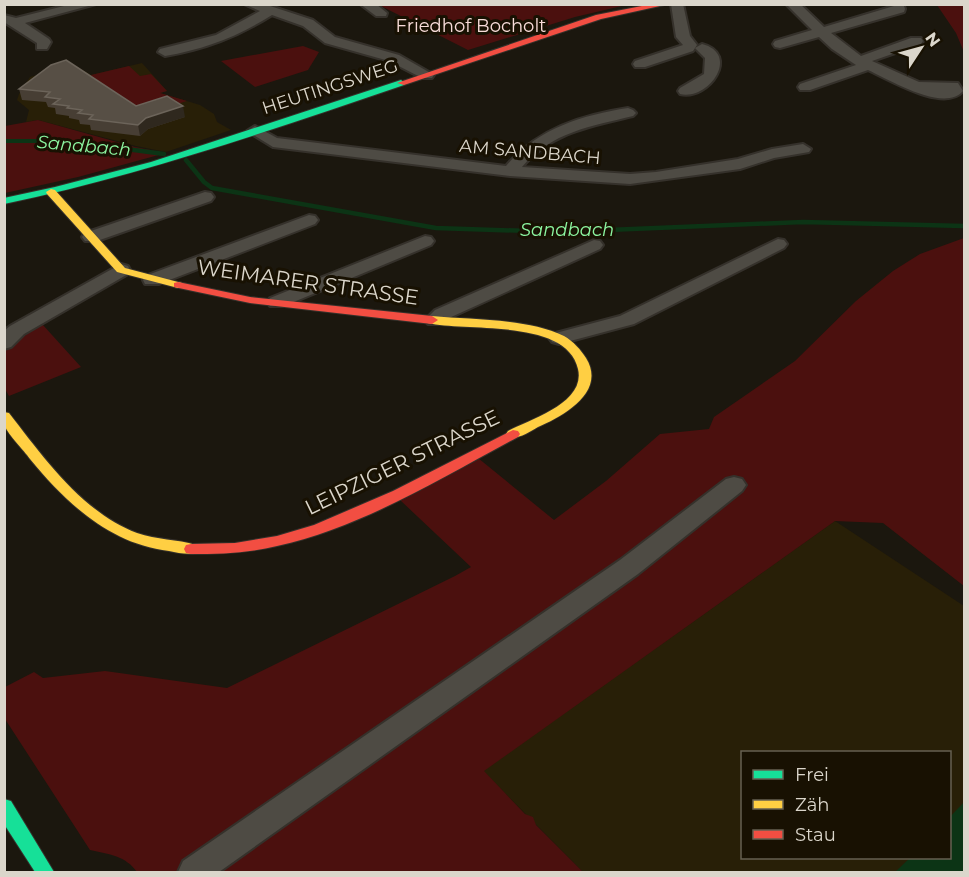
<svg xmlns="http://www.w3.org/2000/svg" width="969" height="877" viewBox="0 0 969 877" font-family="Montserrat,sans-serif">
<rect width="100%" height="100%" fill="#1b170e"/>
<g fill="#281f07" fill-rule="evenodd">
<path d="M142 63 167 91 160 93 200 105 214 114 217 122 231 130 166 152 136 146 38 120 26 122 29 110 17 100 19 94 30 77 74 65 91 75Z"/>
<path d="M835 521 964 606V872H583L483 771ZM742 752H950V858H742Z"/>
</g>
<g fill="#4b100e">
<path d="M379 5H626L575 17 468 50Z"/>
<path d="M937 5H964V52L956 33Z"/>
<path d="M303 46 319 52 308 70 255 87 221 61Z"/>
<path d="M129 66 140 76 151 74 167 91 160 93 187 101 141 115 86 79 92 77 91 75Z"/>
<path d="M38 120 135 147 166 153 78 177 5 193V126Z"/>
<path d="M964 238V586L883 523 835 521 484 771 525 814 533 817 536 825 583 872H137C126 856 109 854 90 850L5 719V687L34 672 43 678 105 671 227 688 455 576 471 567 400 500 478 458 554 520 606 481 660 434 709 429 714 417 795 361 856 301 893 271 920 254Z"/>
<path d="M42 324 81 367 9 396 5 389V349Z"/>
</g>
<path fill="#0c3415" d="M964 802V872H895L910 858H950V817Z"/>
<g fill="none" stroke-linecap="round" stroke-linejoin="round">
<path stroke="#0c3415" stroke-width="4" d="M4 141H63L130 150"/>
<g stroke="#0c3415" stroke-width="4.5">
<path d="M119 148 164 154"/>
<path d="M186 160 204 182 212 188 436 228 560 232 803 222 964 226"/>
</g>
<g stroke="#35312b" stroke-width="4">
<g id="street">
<path d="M72 4H96L25 23 49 39 51 42 47 49H37V43L4 22V15L16 18Z"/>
<path d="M244 4H264L313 20 335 37 399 55 434 75 432 78H422L389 61 325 43 303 26 272 15C237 37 205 49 165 56L158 52 160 49 216 35 260 11Z"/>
<path d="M360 4H376L387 13 386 16H376Z"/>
<path d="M671 4H683L690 36 697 45 693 51 645 67H635L633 64 635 61 683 45 676 37Z"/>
<path d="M786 4H800L824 27 894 6H904L905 9 904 12 831 33 861 56 911 38H921L923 41 921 44 872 61 919 82 958 83 963 91C944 113 890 80 868 70L810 90H800L798 87 800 84 856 65 832 49 819 37 780 48 775 47 773 44 775 41 812 30Z"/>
<path d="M702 44C741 54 709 101 680 94L678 91 680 88 704 74 705 58 695 48Z"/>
<path d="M628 108 633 110 636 113 633 116C592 126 551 132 522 167L630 174 656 172 738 159 772 149 803 144 811 149 809 152 774 158 740 169 630 184 510 176 273 147 247 131 255 126 277 138 506 166C537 129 582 115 628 108Z"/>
<path d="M205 192 211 193 214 197 211 201 97 241H85L82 237 85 233Z"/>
<path d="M309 215 315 216 318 220 315 224 159 284H145L143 280 145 276Z"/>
<path d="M425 236 431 237 434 241 431 245 284 306H270L267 302 270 298Z"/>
<path d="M778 239 784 240 787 244 784 248 634 324 559 344 552 342 549 338 552 334 620 316Z"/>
<path d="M594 240 600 241 603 245 600 249 449 318 442 324H428L425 320 435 310Z"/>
<path d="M121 264 128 266 130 270 128 274 24 334 11 347 4 349V331L10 326Z"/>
<path d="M734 477 742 479 746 485 742 491 638 574 219 872H178L183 861 620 560 726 479Z"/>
</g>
</g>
<g stroke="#35312b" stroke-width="2">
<g id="fast">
<path d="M401 80 405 83 404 85C272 130 141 175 4 204V198L55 187 151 162Z"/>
<path d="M4 799 11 801 54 872H35L4 824Z"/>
</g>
</g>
<g stroke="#35312b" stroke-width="2">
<g id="slow">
<path d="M51 189 55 190 125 268 182 283V287L178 288 117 272 47 194 46 192Z"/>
<path d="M432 316C472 320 527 318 564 336 573 341 581 350 586 358 607 392 563 416 538 427 529 432 518 440 508 437L506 434 508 431C531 419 586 403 578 369 567 318 466 332 428 323L426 320Z"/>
<path d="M4 412 9 413C44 458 82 512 137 533 157 540 177 539 196 545L198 549 196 553C188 555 178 553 169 551 110 544 66 503 30 459 24 450 8 435 5 426 3 422 4 416 4 412Z"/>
</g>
</g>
<g stroke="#35312b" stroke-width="2">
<g id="jam">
<path d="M652 4H669L601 19 404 85 397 83 596 15Z"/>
<path d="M178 282 250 297 432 316 438 320 432 324 250 303 174 287V283Z"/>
<path d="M513 430 518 431 520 434 518 437C441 478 363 527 277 546 249 553 220 554 191 554L186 553 184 549 186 545 191 544 235 543 277 536 314 525 393 491Z"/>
</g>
</g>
<use href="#street" fill="#4e4b44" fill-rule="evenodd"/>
<use href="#fast" fill="#16e098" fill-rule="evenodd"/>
<use href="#slow" fill="#ffcf43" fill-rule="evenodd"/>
<use href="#jam" fill="#f24e42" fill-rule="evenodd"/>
</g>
<path fill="#473e34" d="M51 65 136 106 185 117 148 129 140 136 91 130 90 125 80 124 79 120 69 118V116L56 114 55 108 48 107 46 102 22 100 19 89Z"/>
<path fill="#2f281e" d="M183 106 185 117 148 129 140 136 138 125 146 118Z"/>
<path fill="#574f45" stroke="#6c645a" stroke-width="1.5" d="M66 60 136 106 167 96 183 106 146 118 138 125 89 119 93 115 78 113 82 110 67 108 69 106 53 104 60 99 45 97 50 92 19 89 51 65Z"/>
<g text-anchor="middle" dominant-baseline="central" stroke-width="6" stroke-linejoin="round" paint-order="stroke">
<g font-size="18" fill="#f8dcd9" stroke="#181102">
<text x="471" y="26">Friedhof Bocholt</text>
</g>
<g font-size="18" fill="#dbd6cb" stroke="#181102">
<text transform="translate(330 87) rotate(-18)">HEUTINGSWEG</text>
<text transform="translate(530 152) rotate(5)">AM SANDBACH</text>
</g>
<g font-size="18" font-style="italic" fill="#8df7a1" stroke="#181102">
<text transform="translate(84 146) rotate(5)">Sandbach</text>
<text x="567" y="230">Sandbach</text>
</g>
<g font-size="21" fill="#dbd6cb" stroke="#181102">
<text transform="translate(308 282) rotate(8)">WEIMARER STRASSE</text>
<text transform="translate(402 462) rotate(-26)">LEIPZIGER STRASSE</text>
</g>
</g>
<rect width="969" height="877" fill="none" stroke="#dbd6cb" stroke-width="12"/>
<rect x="741" y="751" width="210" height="108" fill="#181102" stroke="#666052" stroke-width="1.5"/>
<rect x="753" y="770" width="30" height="9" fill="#16e098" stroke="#666052" stroke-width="1.5"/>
<text x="795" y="781" font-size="18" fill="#dbd6cb">Frei</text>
<rect x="753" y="800" width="30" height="9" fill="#ffcf43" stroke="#666052" stroke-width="1.5"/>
<text x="795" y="811" font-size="18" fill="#dbd6cb">Zäh</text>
<rect x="753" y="830" width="30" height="9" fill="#f24e42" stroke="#666052" stroke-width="1.5"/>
<text x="795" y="841" font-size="18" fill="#dbd6cb">Stau</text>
<g transform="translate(921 48) rotate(54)" stroke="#181102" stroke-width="4.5" paint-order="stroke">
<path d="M0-4.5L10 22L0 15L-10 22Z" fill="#dbd6cb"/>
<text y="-9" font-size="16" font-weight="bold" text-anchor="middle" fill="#dbd6cb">N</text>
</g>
</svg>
